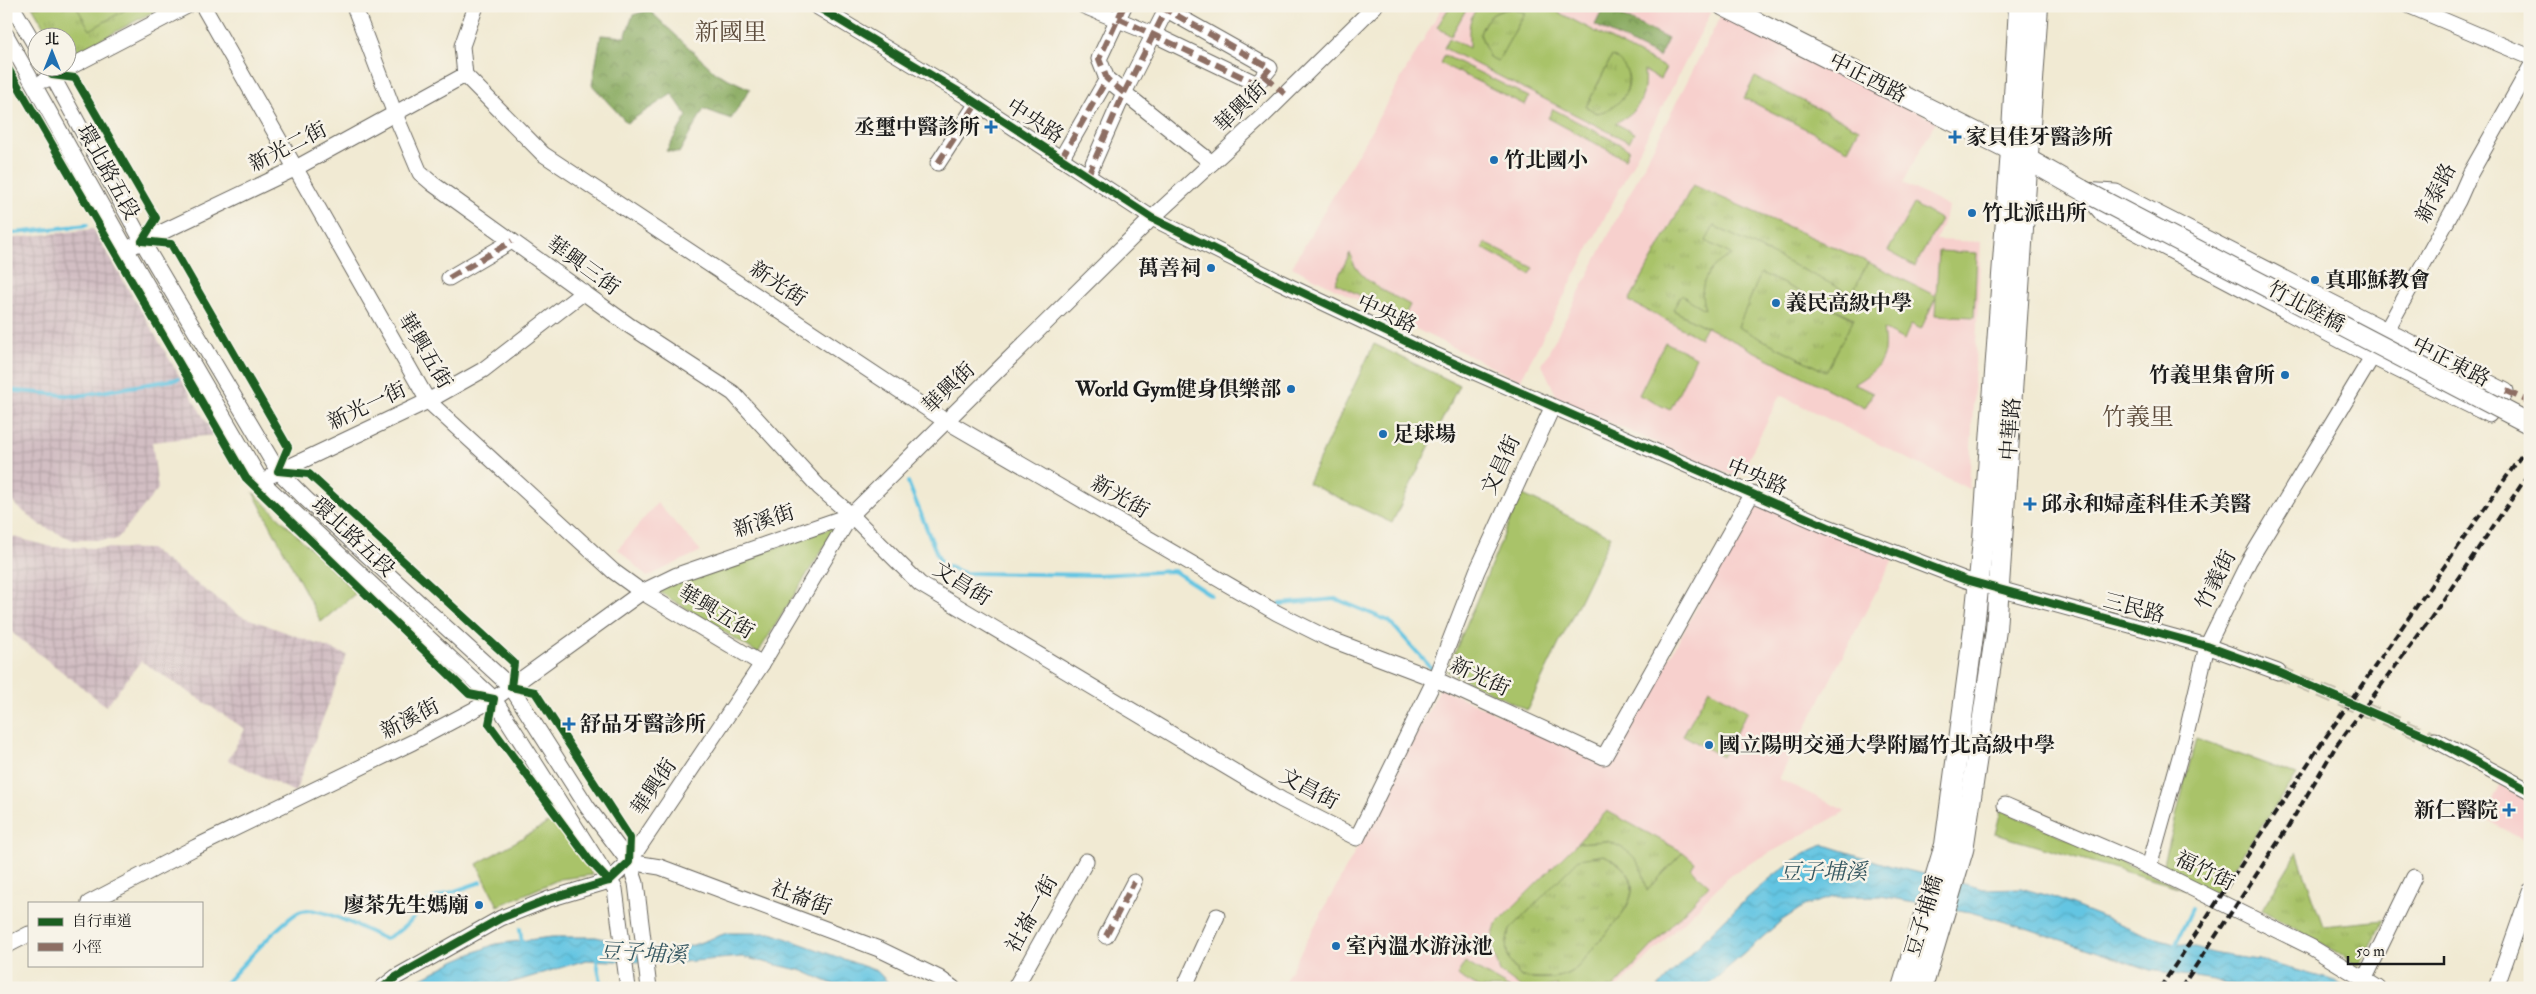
<svg xmlns="http://www.w3.org/2000/svg" width="2536" height="994" viewBox="0 0 2536 994" font-family="'IM FELL Double Pica','Noto Serif TC',serif">
<defs>
<pattern id="industrial-grid" width="8" height="8" patternUnits="userSpaceOnUse" patternTransform="scale(1.25)"><rect width="8" height="8" fill="#d2bec3"/><path d="M0 4h8M4 0v8" fill="none" stroke="#b4a3a7"/></pattern>
<pattern id="grass-tufts" width="24" height="20" patternUnits="userSpaceOnUse" patternTransform="scale(1.25)"><rect width="24" height="20" fill="#a9c369"/><path d="M3 7l-1-3M5 7V3M7 7l1-3M15 17l-1-3M17 17v-4M19 17l1-3" fill="none" stroke="#91a75a"/></pattern>
<pattern id="forest-crowns" width="20" height="18" patternUnits="userSpaceOnUse" patternTransform="scale(1.25)"><rect width="20" height="18" fill="#86a95d"/><path d="M2 6a3 3 0 1 1 6 0M12 15a3 3 0 1 1 6 0" fill="none" stroke="#6d894c"/></pattern>
<pattern id="water-waves" width="16" height="10" patternUnits="userSpaceOnUse" patternTransform="scale(1.25)"><rect width="16" height="10" fill="#63c5e2"/><path d="M0 5q4-4 8 0t8 0" fill="none" stroke="#55a9c1"/></pattern>
</defs>
<rect width="100%" height="100%" fill="#f7f3e8"/>
<filter id="ink" filterUnits="userSpaceOnUse"><feTurbulence type="fractalNoise" baseFrequency=".02" numOctaves="2"/><feDisplacementMap in="SourceGraphic" scale="10" xChannelSelector="R" yChannelSelector="G"/><feConvolveMatrix kernelMatrix="1 2 1 2 8 2 1 2 1" color-interpolation-filters="sRGB"/></filter>
<filter id="wash" filterUnits="userSpaceOnUse"><feTurbulence type="fractalNoise" baseFrequency=".0096" numOctaves="4" result="noise"/><feDisplacementMap in="SourceGraphic" scale="20" xChannelSelector="R" yChannelSelector="G"/><feGaussianBlur stdDeviation="1.12" result="paint"/><feColorMatrix in="noise" values="0 0 0 0 0 0 0 0 0 0 0 0 0 0 0 0 0 1.4 0 .05"/><feComposite in="paint" operator="in"/></filter>
<g filter="url(#wash)">
<rect width="100%" height="100%" fill="#f1ead3"/>
<g fill="#f7d0cd">
<path d="M1443 6H1702L1712 11 1520 381 1292 267Z"/>
<path d="M1721 15 1936 121 1903 183 1949 207 1936 240 1981 242 1969 489 1780 395 1739 478 1559 401 1542 365Z"/>
<path d="M1755 499 1893 559 1779 779 1846 811 1731 874 1617 988H1281L1369 826 1440 688 1608 764 1633 725Z"/>
<path d="M657 503 701 551 647 577 618 549Z"/>
<path d="M2500 785 2530 801V842L2484 819Z"/>
</g>
<g fill="url(#industrial-grid)">
<path d="M93 229 214 435 152 442 158 489 116 540H73L40 525 6 497V239Z"/>
<path d="M6 535 52 547 150 549 239 615 347 655 295 792 228 760 245 729 141 661 106 706 6 628Z"/>
</g>
<g fill="url(#grass-tufts)" stroke="#627042">
<path d="M32 6H164L68 57V38L50 37Z"/>
<path d="M1513 8 1525 12 1498 62 1489 57 1480 34C1486 16 1494 11 1513 8Z"/>
<path d="M1444 55 1529 97 1525 105 1440 63Z"/>
<path d="M1612 56C1616 59 1622 61 1624 65 1637 83 1619 118 1596 113 1593 112 1589 109 1586 107Z"/>
<path d="M1755 77 1859 129 1848 150 1744 98Z"/>
<path d="M1553 109 1629 149 1625 159 1548 118Z"/>
<path d="M1693 185 1868 262 1852 295 1714 226 1733 254 1706 309 1673 310 1706 327 1700 338 1629 301Z"/>
<path d="M1350 253C1356 281 1388 292 1410 305L1404 317 1335 283Z"/>
<path d="M1761 272 1854 319 1826 372 1737 327Z"/>
<path d="M1709 689 1748 711 1722 757 1683 735Z"/>
<path d="M1607 811 1683 852 1647 891 1607 841 1577 843Z"/>
<path d="M2297 852 2323 926 2384 920 2359 965 2262 910Z"/>
<path d="M1604 855C1657 882 1623 914 1596 945 1589 953 1580 968 1570 973 1557 980 1536 978 1521 977 1508 962 1502 949 1510 930L1579 858Z"/>
</g>
<g fill="url(#forest-crowns)" stroke="#51623c">
<path d="M1604 7 1668 39 1659 57 1595 25Z"/>
<path d="M649 10 716 73 750 89 731 119 704 109 679 153 666 151 687 116 672 94 627 123 592 85 601 35 625 37 633 15Z"/>
</g>
<g fill="#a9c369" stroke="#627042" fill-rule="evenodd">
<path d="M76 6H132L90 30Z"/>
<path d="M1450 6H1468L1451 36 1437 27Z"/>
<path d="M1479 6H1546L1666 68 1660 79 1644 71C1646 98 1640 111 1615 123L1634 133 1629 142 1444 48 1449 38 1469 48C1469 31 1467 19 1479 6ZM1513 8 1525 13 1498 61 1489 57 1480 34C1486 16 1494 11 1513 8ZM1612 56C1643 74 1627 107 1597 113L1586 107Z"/>
<path d="M1914 204 1941 220 1915 266 1888 251Z"/>
<path d="M1714 226 1852 294 1868 262 1936 296 1939 251 1977 253 1974 317 1935 315 1936 297 1921 329 1911 324 1904 340 1883 329C1888 360 1880 368 1854 384L1873 393 1865 408 1673 310 1681 295 1705 309C1696 284 1709 265 1732 255L1706 241ZM1761 273 1854 318 1826 372 1738 327Z"/>
<path d="M1485 243 1534 268 1530 274 1482 248Z"/>
<path d="M1665 342 1696 357 1670 410 1639 395Z"/>
<path d="M1374 344 1459 385 1392 523 1308 483Z"/>
<path d="M253 492 356 593 321 622Z"/>
<path d="M1521 494 1611 536 1527 710 1447 671Z"/>
<path d="M837 526 758 653 656 590Z"/>
<path d="M2196 739 2297 775 2215 894 2167 873 2164 863Z"/>
<path d="M2001 810 2185 889 1995 834Z"/>
<path d="M555 819 586 858 592 875 560 879 498 906 477 864Z"/>
<path d="M1607 841C1635 852 1642 862 1647 891L1683 852 1695 862 1691 869 1709 885 1613 988H1556L1558 985 1541 988 1520 987 1500 972 1491 944 1496 924 1577 843ZM1604 855C1658 882 1623 914 1596 945 1589 952 1580 968 1570 973 1557 980 1536 979 1521 977 1508 962 1502 949 1510 930L1579 859Z"/>
<path d="M1465 962 1510 988H1479L1457 975Z"/>
</g>
<g fill="url(#water-waves)" stroke="#40707f">
<path d="M1825 845 1891 866 1984 889 2021 888 2055 898 2149 936 2217 954 2259 960 2335 981 2346 988H2245L2214 980 2150 970 2020 926 1970 912 1881 896 1834 897 1804 906 1781 921 1705 988H1657C1693 952 1780 856 1825 845Z"/>
<path d="M727 933H771L877 971 893 988H841L803 971 742 957 671 963 586 960 494 988H403L456 960 495 944 552 937H596L670 953Z"/>
</g>
<g fill="none" stroke-linecap="round" stroke-linejoin="round">
<g stroke="#63c5e2" stroke-width="4">
<path d="M6 234 87 225"/>
<path d="M6 390 77 396 178 379"/>
<path d="M908 482 941 564 965 573 1097 575 1174 571 1211 595"/>
<path d="M1280 604 1336 599 1389 621 1433 670"/>
<path d="M520 929 522 944"/>
<path d="M2175 945 2192 909"/>
<path d="M596 956 602 988"/>
<path d="M221 988C235 974 287 914 302 911 323 906 364 930 385 939L402 929 432 899 481 882"/>
</g>
</g>
</g>
<g filter="url(#ink)">
<g fill="none" stroke-linecap="round" stroke-linejoin="round">
<path stroke="#c6c1ae" stroke-width="15" stroke-dasharray="15 8" stroke-linecap="butt" d="M2278 672 2435 740"/>
<g stroke="#67645c" stroke-width="17">
<g id="minor">
<path d="M12 6 38 50"/>
<path d="M203 6 428 401 613 571 642 592 762 664"/>
<path d="M354 6 395 114 420 173 433 184 630 326 733 393 819 487 851 515 920 584 1282 800 1357 838 1435 679 1477 571 1552 408"/>
<path d="M476 6 462 46 465 75 543 154 941 418 1277 613 1327 638 1435 679 1604 757 1752 493"/>
<path d="M816 6 964 95 1152 218 1278 281 1424 350 1828 527 1966 580 2207 646 2278 672"/>
<path d="M1084 6 1155 35 1257 84 1270 68 1160 6"/>
<path d="M1124 6 1099 59 1107 79 1212 163"/>
<path d="M2410 6 2530 57"/>
<path d="M6 35 126 249 261 481 494 699 615 889 628 988"/>
<path d="M48 68 142 241 278 471 306 499 511 687 588 808 629 862 636 883 649 988"/>
<path d="M45 80 187 6"/>
<path d="M1061 159 1107 79"/>
<path d="M938 163 977 103"/>
<path d="M1088 175 1124 93 1166 10"/>
<path d="M2082 190 2116 192 2506 391 2489 415 2372 357 2103 215Z"/>
<path d="M133 246 294 169 465 75"/>
<path d="M449 278 512 241"/>
<path d="M272 475 428 401 483 370 584 292"/>
<path d="M2435 740 2530 791"/>
<path d="M2005 805 2149 867 2311 947 2378 988"/>
<path d="M629 862 660 867 879 949 939 978 953 988"/>
<path d="M2149 867 2185 739 2207 646 2212 636 2249 561 2372 357 2458 201 2470 174 2530 68"/>
<path d="M89 903 196 847 413 742 494 699 642 592 677 575 851 515"/>
<path d="M1106 936 1134 882"/>
<path d="M6 946 29 934"/>
<path d="M2365 978 2414 877"/>
<path d="M382 988 396 977 501 918 549 899 609 881 629 862 762 664 851 515 1152 218 1264 115 1375 6"/>
<path d="M1015 988 1086 861"/>
<path d="M1184 988 1217 916"/>
<path d="M2496 988 2530 891"/>
</g>
</g>
<g stroke="#67645c" stroke-width="22">
<g id="major">
<path d="M1724 6 2011 150 2082 190"/>
<path d="M1902 988 1945 845 1974 628 1983 540 2011 150 2019 6"/>
<path d="M1922 988 1963 850 1996 630 2038 6"/>
</g>
</g>
<use href="#minor" stroke="#fff" stroke-width="15"/>
<use href="#major" stroke="#fff" stroke-width="20"/>
<g stroke="#1c1c1c" stroke-width="4" stroke-dasharray="8 4" stroke-linecap="butt">
<path d="M2160 988 2323 741 2530 443"/>
<path d="M2181 988 2288 827 2336 746 2429 621 2530 472"/>
</g>
<g stroke="#67645c" stroke-width="22" stroke-linecap="butt">
<path id="major-bridge" d="M2082 190 2530 424"/>
</g>
<use href="#major-bridge" stroke="#fff" stroke-width="20"/>
<g stroke="#8d6e63" stroke-width="6" stroke-dasharray="12 6" stroke-linecap="butt">
<path d="M1124 6 1099 59 1107 79 1124 93"/>
<path d="M1118 18 1257 84 1270 68 1160 6"/>
<path d="M1264 76 1285 94"/>
<path d="M1061 159 1107 79"/>
<path d="M938 163 977 103"/>
<path d="M1088 175 1124 93 1166 10"/>
<path d="M449 278 512 241"/>
<path d="M2506 391 2530 402"/>
<path d="M1106 936 1134 882"/>
</g>
<g stroke="#f7f3e8" stroke-width="11">
<g id="cycleway">
<path d="M816 6 964 95 1152 218 1278 281 1424 350 1828 527 1966 580 2207 646 2278 672 2435 740 2530 791"/>
<path d="M6 65 246 478 469 694 494 699 489 724 590 861 609 881"/>
<path d="M56 68 52 75 75 78 156 218 142 241 171 244 288 447 278 471 309 474 514 663 511 687 535 692 630 838 629 862 609 881 549 899 501 918 396 977 382 988"/>
</g>
</g>
<use href="#cycleway" stroke="#1b5e20" stroke-width="8"/>
</g>
</g>
<g fill="#1f6fb2" stroke="#f7f3e8" stroke-width="2">
<path d="M988.5 119.5h5v5h5v5h-5v5h-5v-5h-5v-5h5z"/>
<path d="M1952.5 129.5h5v5h5v5h-5v5h-5v-5h-5v-5h5z"/>
<circle cx="1494" cy="160" r="5"/>
<circle cx="1972" cy="213" r="5"/>
<circle cx="1211" cy="268" r="5"/>
<circle cx="2315" cy="280" r="5"/>
<circle cx="1776" cy="303" r="5"/>
<circle cx="2285" cy="375" r="5"/>
<circle cx="1291" cy="389" r="5"/>
<circle cx="1383" cy="434" r="5"/>
<path d="M2027.5 496.5h5v5h5v5h-5v5h-5v-5h-5v-5h5z"/>
<path d="M566.5 716.5h5v5h5v5h-5v5h-5v-5h-5v-5h5z"/>
<circle cx="1709" cy="745" r="5"/>
<path d="M2506.5 802.5h5v5h5v5h-5v5h-5v-5h-5v-5h5z"/>
<circle cx="479" cy="905" r="5"/>
<circle cx="1336" cy="946" r="5"/>
</g>
<g text-anchor="middle" dominant-baseline="central" stroke-width="5" stroke-linejoin="round" paint-order="stroke">
<g font-size="21" fill="#1c1c1c" stroke="#f7f3e8">
<text transform="translate(1868 78) rotate(27)">中正西路</text>
<text transform="translate(1241 107) rotate(-44)">華興街</text>
<text transform="translate(1035 121) rotate(33)">中央路</text>
<text transform="translate(288 147) rotate(-27)">新光二街</text>
<text transform="translate(108 172) rotate(61)">環北路五段</text>
<text transform="translate(2436 193) rotate(-63)">新泰路</text>
<text transform="translate(583 266) rotate(36)">華興三街</text>
<text transform="translate(778 284) rotate(34)">新光街</text>
<text transform="translate(2306 307) rotate(28)">竹北陸橋</text>
<text transform="translate(1387 314) rotate(25)">中央路</text>
<text transform="translate(425 351) rotate(59)">華興五街</text>
<text transform="translate(2451 362) rotate(27)">中正東路</text>
<text transform="translate(949 388) rotate(-44)">華興街</text>
<text transform="translate(367 406) rotate(-25)">新光一街</text>
<text transform="translate(2011 429) rotate(-86)">中華路</text>
<text transform="translate(1501 465) rotate(-65)">文昌街</text>
<text transform="translate(1757 477) rotate(23)">中央路</text>
<text transform="translate(1120 497) rotate(30)">新光街</text>
<text transform="translate(764 521) rotate(-18)">新溪街</text>
<text transform="translate(353 537) rotate(43)">環北路五段</text>
<text transform="translate(2216 580) rotate(-63)">竹義街</text>
<text transform="translate(962 584) rotate(32)">文昌街</text>
<text transform="translate(2134 608) rotate(15)">三民路</text>
<text transform="translate(716 612) rotate(31)">華興五街</text>
<text transform="translate(1480 677) rotate(25)">新光街</text>
<text transform="translate(410 719) rotate(-27)">新溪街</text>
<text transform="translate(654 787) rotate(-56)">華興街</text>
<text transform="translate(1309 789) rotate(28)">文昌街</text>
<text transform="translate(2205 871) rotate(26)">福竹街</text>
<text transform="translate(801 898) rotate(20)">社崙街</text>
<text transform="translate(1032 914) rotate(-61)">社崙一街</text>
<text transform="translate(1924 916) rotate(-73)">豆子埔橋</text>
</g>
<g font-size="21" font-weight="bold" fill="#1c1c1c" stroke="#f7f3e8" text-anchor="start">
<text x="980" y="127" text-anchor="end">丞璽中醫診所</text>
<text x="1966" y="137">家貝佳牙醫診所</text>
<text x="1504" y="160">竹北國小</text>
<text x="1982" y="213">竹北派出所</text>
<text x="1201" y="268" text-anchor="end">萬善祠</text>
<text x="2325" y="280">真耶穌教會</text>
<text x="1786" y="303">義民高級中學</text>
<text x="2275" y="375" text-anchor="end">竹義里集會所</text>
<text x="1281" y="389" text-anchor="end">World Gym健身俱樂部</text>
<text x="1393" y="434">足球場</text>
<text x="2041" y="504">邱永和婦產科佳禾美醫</text>
<text x="580" y="724">舒品牙醫診所</text>
<text x="1719" y="745">國立陽明交通大學附屬竹北高級中學</text>
<text x="2498" y="810" text-anchor="end">新仁醫院</text>
<text x="469" y="905" text-anchor="end">廖茶先生媽廟</text>
<text x="1346" y="946">室內溫水游泳池</text>
</g>
<g font-size="22" font-style="italic" fill="#355761" stroke="#f7f3e8">
<text x="1823" y="872">豆子埔溪</text>
<text transform="translate(643 953) rotate(3)">豆子埔溪</text>
</g>
<g font-size="24" fill="#5c4b3b" stroke="#f7f3e8">
<text x="731" y="32">新國里</text>
<text x="2138" y="417">竹義里</text>
</g>
</g>
<rect width="2536" height="994" fill="none" stroke="#f7f3e8" stroke-width="25"/>
<rect x="28" y="902" width="175" height="65" fill="#f7f3e8" stroke="#9f9d96"/>
<rect x="38" y="918" width="25" height="8" fill="#1b5e20" stroke="#9f9d96"/>
<text x="72" y="926" font-size="15" fill="#1c1c1c">自行車道</text>
<rect x="38" y="943" width="25" height="8" fill="#8d6e63" stroke="#9f9d96"/>
<text x="72" y="952" font-size="15" fill="#1c1c1c">小徑</text>
<g transform="translate(52 52)"><circle r="24" fill="#f7f3e8" stroke="#9f9d96"/>
<path d="M0-4L9 19L0 12L-9 19Z" fill="#1f6fb2"/>
<text y="-8" font-size="14" font-weight="bold" text-anchor="middle" fill="#1c1c1c">北</text>
</g>
<path d="M2348 956v8h96v-8" fill="none" stroke="#1c1c1c" stroke-width="2.5"/>
<text x="2356" y="956" font-size="15" fill="#1c1c1c" stroke="#f7f3e8" stroke-width="4" paint-order="stroke">50 m</text>
</svg>
